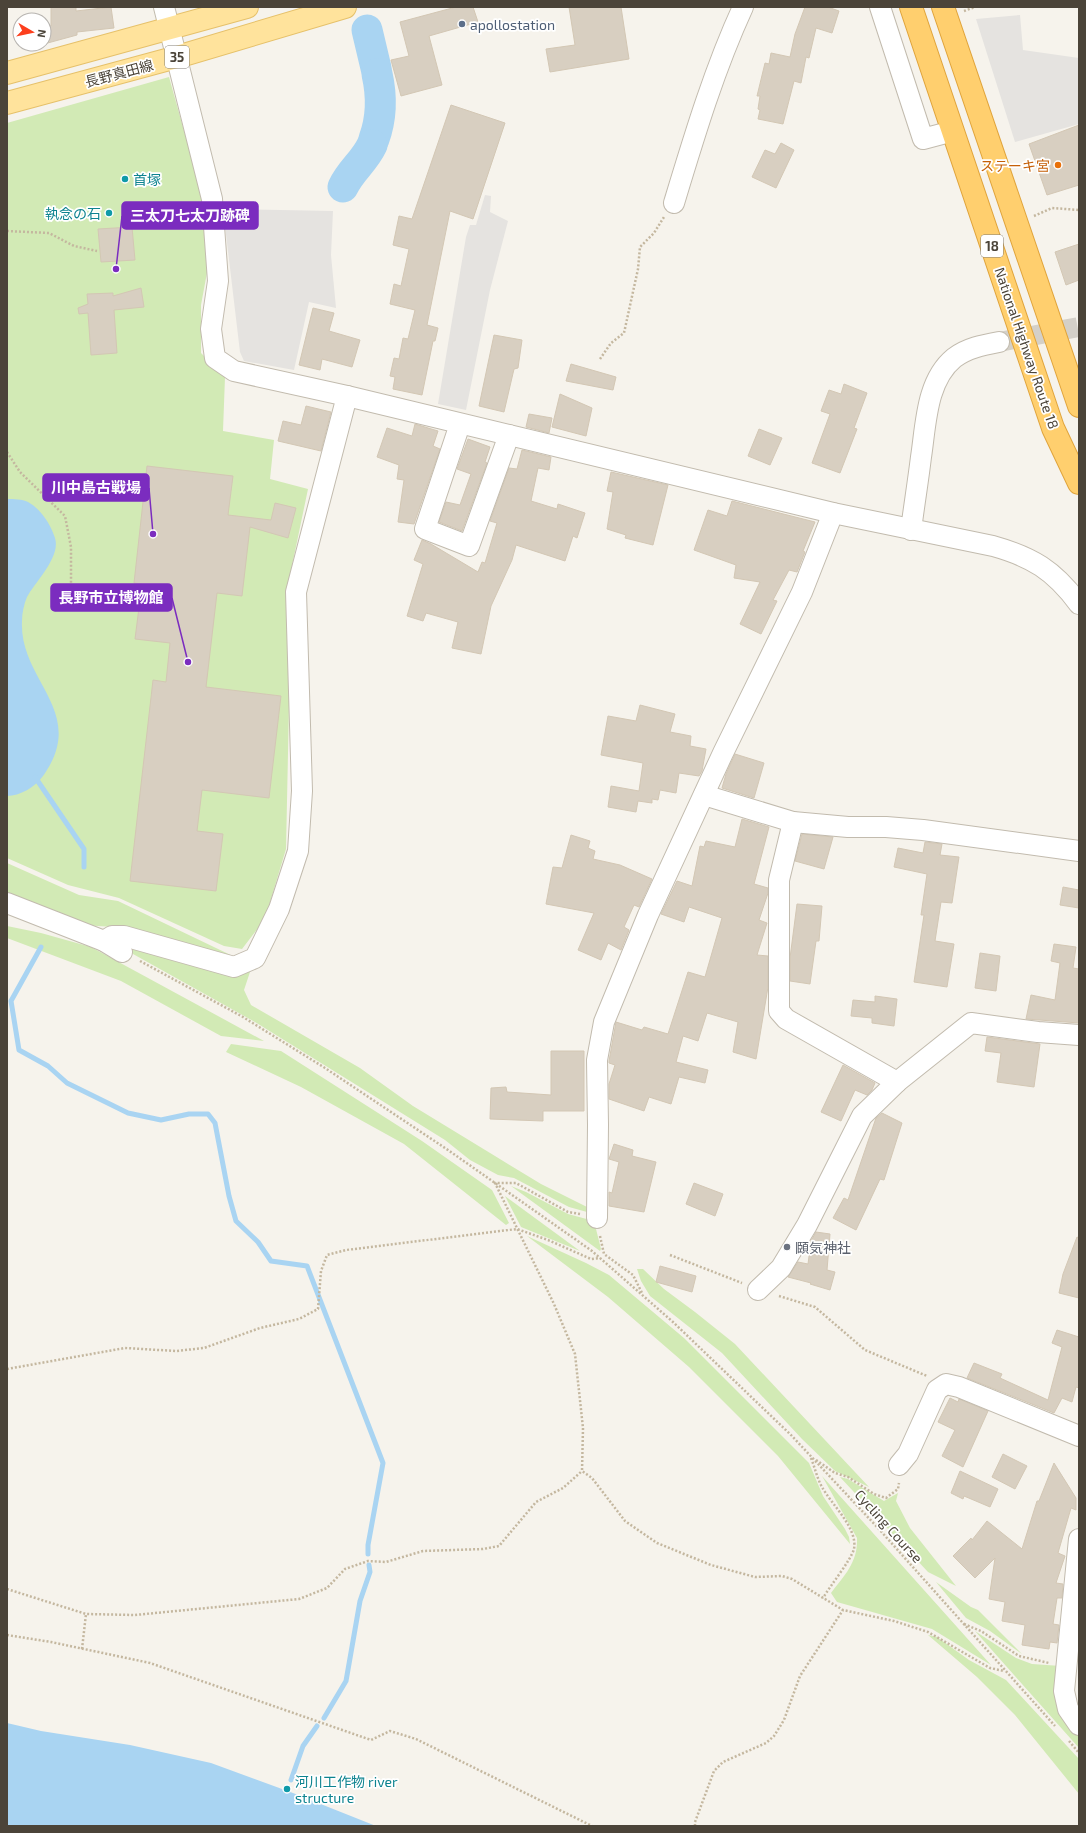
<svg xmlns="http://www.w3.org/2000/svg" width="1086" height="1833" viewBox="0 0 1086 1833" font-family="'Exo 2','Noto Sans JP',sans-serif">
<rect width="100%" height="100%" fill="#f6f3ec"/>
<g fill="#d2eab5">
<path d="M169 77 207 213 209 262 201 305V353L225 377 223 431 274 440 270 479 308 489 289 580V705L286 849 265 919 242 949 224 946 119 898 68 885 7 858V123Z"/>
<path d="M7 863 79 895 118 901 241 960 114 927 82 925 7 896Z"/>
<path d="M7 926 41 933 91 947 264 1041 221 1036 121 981 7 938Z"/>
<path d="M132 944 174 961 235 976 251 969 244 990 251 1005 360 1068 413 1106 495 1156 541 1184 587 1207V1212L569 1207 514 1178 498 1175 470 1160 445 1140 255 1022 133 954 130 951Z"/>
<path d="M231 1044 281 1051 422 1141 492 1190 509 1223 506 1225 404 1144 301 1087 226 1052Z"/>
<path d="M511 1186 526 1192 568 1214 594 1221 601 1249 600 1251Z"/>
<path d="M505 1196 580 1251 521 1227Z"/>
<path d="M527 1236 586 1263 609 1275 684 1338 809 1463 823 1496 845 1529 849 1537 850 1544 778 1456 689 1367 608 1297Z"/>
<path d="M637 1269H643L664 1289 695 1312 735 1344 869 1487 835 1471 802 1439 722 1353 650 1296 641 1281Z"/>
<path d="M822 1476 991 1665 932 1629 837 1602 831 1593C845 1575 858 1562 857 1538Z"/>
<path d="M840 1477 848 1479 884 1501 898 1493 896 1501 910 1528 956 1586 928 1572Z"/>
<path d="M936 1582 971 1607 978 1610 1022 1654 990 1631 966 1618Z"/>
<path d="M975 1631 1016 1658 1032 1664 1061 1666 1079 1732V1748Z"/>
<path d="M928 1635 937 1637 969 1660 1006 1680 1079 1759V1794L1015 1715 977 1677Z"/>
</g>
<g fill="#e5e3e0">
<path d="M1020 15 1023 50 1079 58V124L1015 142 976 19Z"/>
<path d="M485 195 491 196 490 212 508 221 490 290 466 410 438 404 466 237 470 225H476Z"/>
<path d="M223 209 333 211 331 255 336 308 309 302 294 370 244 361 240 352Z"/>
</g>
<g fill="#a9d4f2">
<path d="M7 499C14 499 22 499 28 502 41 509 51 525 55 538 61 557 35 582 27 597 24 604 22 613 22 621 19 682 89 711 43 776 35 787 20 796 7 796Z"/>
<path d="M7 1723 41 1731 130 1745 211 1763 293 1793 376 1826H7Z"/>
</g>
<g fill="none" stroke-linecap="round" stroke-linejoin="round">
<g stroke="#a9d4f2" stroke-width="5">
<path d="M35 777 84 849V867"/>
<path d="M41 947 11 1001 19 1050 48 1066 67 1083 128 1113 161 1120 189 1114H208L215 1123 229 1196 236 1221 258 1242 271 1261 307 1266 383 1463 368 1545V1554"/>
<path d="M324 1718 346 1681 360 1601 370 1572 369 1565"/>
<path d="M291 1780 303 1746 317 1726"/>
</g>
<g stroke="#a9d4f2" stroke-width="31">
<path d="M367 30 376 68"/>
<path d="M374 139C382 117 382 96 377 74"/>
<path d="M343 187C351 170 364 162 372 145"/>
</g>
</g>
<g fill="#d8cfc1" stroke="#d3c7b4">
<path d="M51 7H76V11L111 7 114 28 77 32V35L44 44V26H51Z"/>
<path d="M456 7H473L478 22 429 36 442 85 401 96 391 60 409 56 400 22Z"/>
<path d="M569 7H621L629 59 550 72 546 49 575 45Z"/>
<path d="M805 7H828L839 11 832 33 816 28 809 58 806 57 801 83 794 81 783 124 758 119 760 110 758 109 760 96H757L765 63 769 64 771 53 790 57 795 34Z"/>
<path d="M451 105 505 123 473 219 450 211 427 325 438 328 435 341H433L422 395 393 389 395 377 390 376 394 358 399 359 403 338 408 339 415 310 390 304 394 284 401 286 409 249 393 245 399 216 412 219Z"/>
<path d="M1079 125V185L1047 195 1029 144Z"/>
<path d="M781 143 794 150 776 188 752 177 765 150 775 154Z"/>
<path d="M132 227 135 260 101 262 98 229Z"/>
<path d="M1079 244V280L1066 285 1055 252Z"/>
<path d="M141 288 144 307 114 310 117 353 91 355 88 313 79 314 78 308 88 304 87 294 113 293V296Z"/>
<path d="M313 308 334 313 329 331 360 340 352 367 322 359 320 370 299 365Z"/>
<path d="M494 335 522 340 518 368 514 369 504 412 479 406Z"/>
<path d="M571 364 616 377 613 390 566 381Z"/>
<path d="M844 384 867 393 854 428 857 429 840 473 812 463 830 414 821 411 829 390 841 394Z"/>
<path d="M560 394 592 408 586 436 552 427Z"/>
<path d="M306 406 331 412 321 451 278 441 283 421 301 425Z"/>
<path d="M529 414 552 418 549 433 526 427Z"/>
<path d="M415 424 438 431 433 446 440 449 414 524 398 522 404 480 397 479 399 465 377 457 387 428 412 436Z"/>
<path d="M759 429 782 438 770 465 748 456Z"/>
<path d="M468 439 490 447 485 462 487 463 462 531 439 522 446 502 460 505 471 474 457 469Z"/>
<path d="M522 450 551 457 549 470 538 468 531 501 557 509 558 504 585 513 577 538 573 536 565 561 516 545 512 560 491 606 481 654 452 648 458 622 426 613 423 621 407 616 423 564 414 560 422 540 431 544 478 572 482 562 485 563 497 523 490 521 509 468 517 469Z"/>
<path d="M147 466 233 476 228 515 271 520 275 503 296 508 288 538 250 527 242 596 217 593 206 687 281 696 269 798 202 790 197 831 223 834 216 891 130 881 153 680 166 682 170 643 135 639 142 584 134 583Z"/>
<path d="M611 472 668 485 653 545 625 538 626 535 607 529 613 492 607 491Z"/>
<path d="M732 501 815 522 803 551 805 552 797 572 789 570 773 600 777 601 761 634 740 624 760 582 734 578 736 565 694 550 708 510 727 516Z"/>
<path d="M640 705 675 714 670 732 691 736 690 746 706 749 702 771 699 776 679 773 676 793 660 790 658 800 652 799V803L638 801 636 812 608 807 611 786 639 791 643 763 601 755 608 716 636 721Z"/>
<path d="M735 754 764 763 754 798 722 788 726 774Z"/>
<path d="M742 819 769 827 754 884 768 888V893L759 920 767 923 757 955 768 956V987L756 1059 733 1052 738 1022 707 1013 698 1041 683 1036 676 1062 708 1070 705 1083 679 1077 671 1104 649 1097 644 1111 609 1099V1084L615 1065 609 1063V1061L616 1022 642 1030 644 1027 668 1034 688 972 705 977 722 918 689 907 684 922 661 914 677 881 692 886 700 846 704 847 706 841 735 847Z"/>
<path d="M802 834 833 837 824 869 795 861Z"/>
<path d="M571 835 590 841 588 848 595 851 593 859 620 865 652 879 639 907 634 905 624 927 629 930 621 950 608 943 601 960 578 950 594 913 546 904 553 867 562 868Z"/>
<path d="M925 842 942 844 940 855 959 857 952 903 941 902 935 941 954 944 947 987 914 982 924 915H921L927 874 894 867 898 848 923 853Z"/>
<path d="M1063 887 1079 890V908L1060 905Z"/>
<path d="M797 904 822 906 819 941H816L810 984 790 981V958Z"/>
<path d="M1054 944 1076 947 1073 968 1079 969V1023L1026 1019 1031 995 1055 1000 1060 963 1051 961Z"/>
<path d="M980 953 1000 956 996 991 975 988Z"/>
<path d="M875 996 897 999 894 1026 872 1023V1018L851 1016 853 1000 875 1002Z"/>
<path d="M987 1037 1040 1044 1034 1087 997 1082 1001 1053 985 1051Z"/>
<path d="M551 1051H584V1111H543V1121L490 1119 491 1088 506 1087 507 1092 551 1095Z"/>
<path d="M843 1065 875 1083 872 1090 867 1095 855 1090 841 1121 821 1112Z"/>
<path d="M882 1113 902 1123 884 1180 880 1179 856 1230 833 1218 844 1198 848 1200 876 1118Z"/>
<path d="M614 1144 633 1150 632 1156 656 1162 644 1212 609 1206V1192L612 1193 619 1162 609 1159Z"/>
<path d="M694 1183 723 1194 715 1216 686 1204Z"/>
<path d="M816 1232 830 1234 827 1270 835 1272 830 1290 810 1284 811 1283 788 1277 798 1262 808 1264 811 1241Z"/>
<path d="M1077 1237 1079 1238V1298L1059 1293 1063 1274Z"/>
<path d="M660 1266 696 1276 692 1292 656 1282Z"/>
<path d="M1057 1330 1079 1337V1388L1076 1387 1072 1402 1062 1398 1054 1413 967 1378 974 1363 1002 1374 1000 1378 1048 1400 1062 1347 1052 1343Z"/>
<path d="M950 1398 958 1402 959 1399 988 1411 963 1467 942 1456 955 1430 938 1422Z"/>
<path d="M1003 1454 1027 1466 1015 1489 992 1477Z"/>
<path d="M1054 1463 1076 1498V1510L1071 1508 1058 1553 1065 1556 1056 1583 1063 1584 1062 1598H1057L1053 1624 1059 1625 1057 1643 1050 1642 1049 1649 1022 1645 1025 1625 1002 1621 1005 1602 989 1599 995 1558 975 1578 953 1556 971 1538 972 1540 987 1521 1022 1549 1037 1501H1039Z"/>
<path d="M960 1471 998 1489 990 1507 964 1496 963 1499 951 1493Z"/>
</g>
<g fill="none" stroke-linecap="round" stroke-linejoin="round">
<path stroke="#d4d0c8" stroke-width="20" stroke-dasharray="20 10" stroke-linecap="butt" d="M999 342 1079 327"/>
<g stroke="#c2bbae" stroke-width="22">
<g id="minor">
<path d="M164 7 212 199 218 281 211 329 215 358 234 371 347 396 833 513 993 546C1032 557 1054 570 1079 604"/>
<path d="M880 7 923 139 953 131"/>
<path d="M674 203C694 137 714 70 743 7"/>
<path d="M460 424 425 529 469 546 509 435"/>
<path d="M911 530C914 506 918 482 921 457 926 425 926 381 954 358 967 348 983 345 999 342"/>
<path d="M704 795 793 822 848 827H886L923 830 1079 851"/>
<path d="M793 822 779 880V1011L786 1019 897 1082"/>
<path d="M7 903 104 941 122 952"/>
<path d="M104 941 112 936H124L234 967 255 958 279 909 298 851 302 791 296 592 347 396"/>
<path d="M597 1218 598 1125 597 1060 604 1022 648 915 723 753 802 592 833 513"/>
<path d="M758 1290 781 1268 807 1225 862 1116 897 1082 971 1023 1038 1032 1079 1035"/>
<path d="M899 1465 908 1454 937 1390 946 1384 959 1387 1079 1436"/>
<path d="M1079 1539 1064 1691 1068 1709 1079 1725"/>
</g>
</g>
<g stroke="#e6c16a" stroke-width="24">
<g id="major">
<path d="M7 73 247 7"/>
<path d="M7 103 177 57 345 7"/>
</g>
</g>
<g stroke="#e0a43c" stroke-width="24">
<g id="highway">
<path d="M911 7 1053 428 1079 483"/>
<path d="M943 7 1079 406"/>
</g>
</g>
<g stroke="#c4b79f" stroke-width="2.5" stroke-dasharray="2 2" stroke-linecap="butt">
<path d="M964 11 975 7"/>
<path d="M1034 216 1052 208 1079 210"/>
<path d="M7 231 49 233 74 246 97 251"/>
<path d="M600 359 611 343 624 333 638 269 640 247 654 233 664 217"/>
<path d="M7 452 20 472 65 516 71 547V598"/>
<path d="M140 961 243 1017 325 1068 448 1150 592 1251 673 1322 791 1435 878 1528 1055 1726"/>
<path d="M580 1214 568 1212 516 1183H495L554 1304 575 1354 583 1428 582 1471 592 1478 625 1521 657 1543 711 1565 755 1577 782 1576 792 1579 843 1610 894 1621 928 1632 990 1668 1004 1671"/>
<path d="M600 1236 604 1254 633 1275 642 1293"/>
<path d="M670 1255 742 1283"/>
<path d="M779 1296 815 1307 865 1350 927 1376"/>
<path d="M7 1369 125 1348 176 1351 204 1348 260 1328 299 1319 318 1309 321 1271 327 1255 346 1250 517 1229 548 1240 591 1259 600 1258"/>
<path d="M811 1458C815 1468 817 1478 822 1487 831 1504 858 1528 854 1549 851 1560 830 1586 823 1598"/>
<path d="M816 1460 835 1473 848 1477 874 1494 886 1498 898 1489 899 1483"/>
<path d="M7 1589 86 1614 135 1615 299 1599 327 1588 345 1569 368 1561 386 1562 423 1551 483 1549 499 1546 536 1502 563 1488 582 1471"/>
<path d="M964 1624 981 1631 1019 1656 1049 1663"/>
<path d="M7 1635 51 1642 150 1663 371 1740 390 1731 416 1739 592 1826"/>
<path d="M82 1649 86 1614"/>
<path d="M1069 1741 1079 1753"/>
<path d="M695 1826V1822L714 1771 723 1762 766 1743 774 1736 784 1720 800 1676 843 1610"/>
</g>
<use href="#minor" stroke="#fff" stroke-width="20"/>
<use href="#major" stroke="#ffe39c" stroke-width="22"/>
<use href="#highway" stroke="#ffcf6e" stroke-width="22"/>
</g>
<circle fill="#5c6f8a" stroke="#fff" stroke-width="1.5" cx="462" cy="24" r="4"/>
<circle fill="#e8710a" stroke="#fff" stroke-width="1.5" cx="1058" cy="165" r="4"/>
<g fill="#0f9aa8" stroke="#fff" stroke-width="1.5">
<circle cx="125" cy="179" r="4"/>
<circle cx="109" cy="213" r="4"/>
<circle cx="287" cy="1789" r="4"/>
</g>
<circle fill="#6b7280" stroke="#fff" stroke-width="1.5" cx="787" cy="1247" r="4"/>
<g text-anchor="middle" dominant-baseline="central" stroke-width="3.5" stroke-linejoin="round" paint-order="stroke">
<g fill="#fff" stroke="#817c74" stroke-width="1">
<rect x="165" y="46" width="24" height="22" rx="3"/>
<rect x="981" y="235" width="22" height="22" rx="3"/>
</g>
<g font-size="13" font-weight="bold" fill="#4b4439">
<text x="177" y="57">35</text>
<text x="992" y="246">18</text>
</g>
<g font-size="14" fill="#4e5e75" stroke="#fff" text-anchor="start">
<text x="470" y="24">apollostation</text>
</g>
<g font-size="14" fill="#4b4439" stroke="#fff">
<text transform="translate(119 73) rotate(-15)">長野真田線</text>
<text transform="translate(1027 348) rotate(71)">National Highway Route 18</text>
<text transform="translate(889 1526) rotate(48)">Cycling Course</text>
</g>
<g font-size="14" fill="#c56008" stroke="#fff" text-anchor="end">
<text x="1050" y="165">ステーキ宮</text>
</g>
<g font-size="14" fill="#0d838f" stroke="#fff" text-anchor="start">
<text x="133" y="179">首塚</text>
<text x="101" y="213" text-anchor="end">執念の石</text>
<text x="295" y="1781">河川工作物 river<tspan x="295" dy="16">structure</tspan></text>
</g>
<g font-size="14" fill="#5b616d" stroke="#fff" text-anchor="start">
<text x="795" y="1247">頥気神社</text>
</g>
</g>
<path fill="none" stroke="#7b2cbf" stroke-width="1.5" d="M116 269L122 216M153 534L149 488M188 662L172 598"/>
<g fill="#7b2cbf" stroke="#fff" stroke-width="1.5">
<circle cx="116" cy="269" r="4"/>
<circle cx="153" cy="534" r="4"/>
<circle cx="188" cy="662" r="4"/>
</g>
<g fill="#7b2cbf" stroke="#7b2cbf" stroke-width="1.5">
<rect x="122" y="202" width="136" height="27" rx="4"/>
<rect x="43" y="474" width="106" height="27" rx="4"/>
<rect x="51" y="584" width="121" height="27" rx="4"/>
</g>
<g font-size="15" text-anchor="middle" font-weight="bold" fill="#fff">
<text x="190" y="221">三太刀七太刀跡碑</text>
<text x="96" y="493">川中島古戦場</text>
<text x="111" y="603">長野市立博物館</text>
</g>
<rect width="1086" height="1833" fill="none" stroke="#4b4439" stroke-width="16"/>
<g transform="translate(32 32) rotate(99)"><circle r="19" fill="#ffffff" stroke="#b7b4b0"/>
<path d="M0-3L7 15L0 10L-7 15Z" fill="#fc3f1d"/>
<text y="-6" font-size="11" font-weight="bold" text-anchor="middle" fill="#4b4439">N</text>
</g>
</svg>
